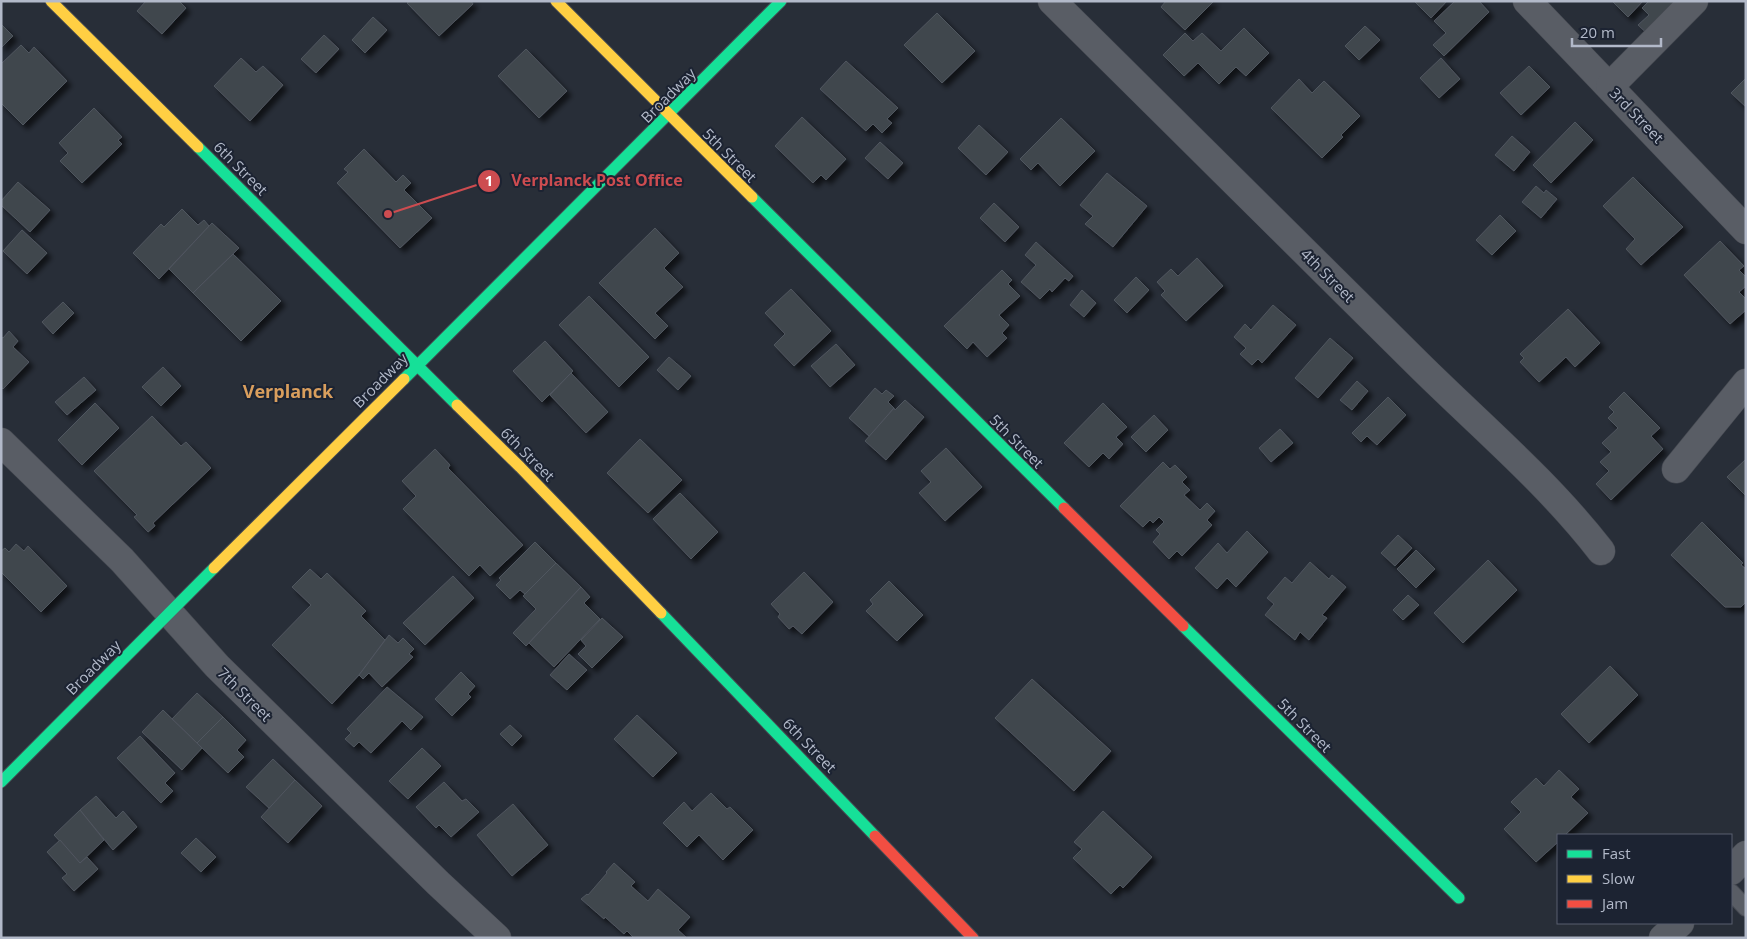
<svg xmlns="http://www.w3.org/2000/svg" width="1747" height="939" viewBox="0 0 1747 939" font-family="'Open Sans',sans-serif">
<defs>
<filter id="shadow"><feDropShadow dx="4.5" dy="4.5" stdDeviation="2.5" flood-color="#0009"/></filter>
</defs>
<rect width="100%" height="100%" fill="#282e38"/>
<g fill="#41464e" stroke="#50565f" filter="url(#shadow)">
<path d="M146 1H179L186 8 162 34 137 11Z"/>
<path d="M410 1H471L473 4 439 36 407 3Z"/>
<path d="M1166 1H1214L1185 30 1161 7Z"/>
<path d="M1414 1H1447L1431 18Z"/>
<path d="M1455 1H1479L1489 12 1444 56 1433 45 1446 33 1434 21Z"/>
<path d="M1612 1H1643L1628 17Z"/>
<path d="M1649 1H1673L1681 9 1652 38 1638 25 1649 15 1642 8Z"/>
<path d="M937 13 975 51 942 83 904 45Z"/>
<path d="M373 17 387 30 365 53 352 40Z"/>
<path d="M1 24 13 36 1 48Z"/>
<path d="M1365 26 1380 40 1359 60 1345 46Z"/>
<path d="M1244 28 1269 53 1246 76 1236 67 1219 84 1198 63 1184 76 1163 55 1185 33 1193 41 1202 33 1221 51Z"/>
<path d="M324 35 339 49 316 73 301 59Z"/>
<path d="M21 45 29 53 34 47 67 81 23 125 1 103V64Z"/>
<path d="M526 49 567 91 539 118 498 76Z"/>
<path d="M241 58 256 72 263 66 283 85 250 121 214 86Z"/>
<path d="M1441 58 1460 79 1439 98 1420 78Z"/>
<path d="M846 61 898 108 887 119 892 123 882 133 873 124 866 131 820 89Z"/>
<path d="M1529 66 1550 87 1521 115 1500 93Z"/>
<path d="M1746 78V107L1731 93Z"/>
<path d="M1299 79 1312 93 1324 81 1360 116 1341 135 1343 137 1322 158 1271 108Z"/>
<path d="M94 108 122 137 118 140 122 144 82 183 60 161 68 153 59 143Z"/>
<path d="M802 117 846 159 826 180 821 175 813 183 775 146Z"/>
<path d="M1061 118 1095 151 1060 186 1038 163 1031 170 1020 159Z"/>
<path d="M1575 122 1593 140 1551 183 1533 165Z"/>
<path d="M979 125 1008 152 986 175 958 148Z"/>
<path d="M1512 136 1530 152 1514 171 1495 155Z"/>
<path d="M880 142 903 163 888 179 865 158Z"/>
<path d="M364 149 396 182 403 175 411 183 404 190 432 218 400 248 337 183 348 172 344 169Z"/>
<path d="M1107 173 1147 206 1113 247 1085 224 1093 216 1080 205Z"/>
<path d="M1633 177 1683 227 1641 265 1626 249 1635 239 1603 206Z"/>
<path d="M18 182 50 210 30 232 1 205V201Z"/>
<path d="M1536 186 1544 193 1546 190 1557 199 1541 218 1522 202Z"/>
<path d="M994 203 1019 227 1005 242 980 218Z"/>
<path d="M182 209 198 225 204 220 209 226 159 279 133 253 161 224 164 227Z"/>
<path d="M1500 215 1516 231 1492 255 1476 240Z"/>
<path d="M212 223 239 248 193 293 169 269Z"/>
<path d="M655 228 679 253 664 268 683 287 655 313 668 326 655 339 599 283Z"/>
<path d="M22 230 47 253 27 274 3 251Z"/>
<path d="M1720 241 1744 266 1739 270 1746 277V286L1739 292 1746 299V310L1730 324 1684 275Z"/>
<path d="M1036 242 1073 276 1069 281 1065 278 1052 292 1050 289 1040 299 1021 282 1036 265 1025 255Z"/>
<path d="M233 254 281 301 241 341 193 293Z"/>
<path d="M1197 258 1223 286 1186 321 1161 295 1165 291 1157 282 1171 269 1178 276Z"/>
<path d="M1002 270 1012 280 1008 284 1020 296 999 315 1009 325 1002 333 1007 338 987 357 973 342 967 349 944 326Z"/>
<path d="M1136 277 1149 290 1127 313 1114 300Z"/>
<path d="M791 289 831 331 794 366 774 345 785 334 765 313Z"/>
<path d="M1082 290 1096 303 1084 317 1070 305Z"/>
<path d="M589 296 649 357 619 387 559 325Z"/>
<path d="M63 302 74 313 53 334 42 322Z"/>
<path d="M1273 305 1296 325 1262 363 1258 359 1252 365 1240 354 1246 348 1234 337 1245 324 1251 330Z"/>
<path d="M1568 309 1600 343 1575 367 1566 357 1539 382 1520 362 1524 358 1520 354Z"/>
<path d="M9 331 18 341 13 347 29 362 3 389 1 387V337L3 338Z"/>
<path d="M1330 338 1353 358 1318 398 1295 378Z"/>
<path d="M545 341 573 371 542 402 513 371Z"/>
<path d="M836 344 855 365 830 387 811 366Z"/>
<path d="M669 357 691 376 678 390 657 370Z"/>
<path d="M163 367 181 386 161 406 142 387Z"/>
<path d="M571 373 608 412 586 433 550 395Z"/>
<path d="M84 377 96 390 67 415 55 402Z"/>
<path d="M1357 381 1368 391 1352 410 1340 400Z"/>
<path d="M875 388 882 394 886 390 894 396 888 402 894 408 870 437 849 418Z"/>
<path d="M1624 392 1660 428 1651 436 1663 449 1611 500 1596 484 1609 471 1600 462 1611 452 1602 443 1618 428 1608 418 1614 412 1609 407Z"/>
<path d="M1388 397 1406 415 1377 445 1367 436 1361 442 1352 433Z"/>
<path d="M905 400 924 417 886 460 865 441 894 408 895 410Z"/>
<path d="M95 403 119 428 82 465 58 440Z"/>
<path d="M1103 403 1127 427 1116 437 1123 444 1109 459 1103 453 1089 467 1064 443Z"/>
<path d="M1154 415 1168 430 1146 452 1131 437Z"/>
<path d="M152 416 181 446 186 442 211 468 153 523 155 526 148 532 134 517 137 515 94 471Z"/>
<path d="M1280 429 1293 443 1271 462 1259 448Z"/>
<path d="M640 439 682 480 648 513 607 473Z"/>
<path d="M946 448 982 487 945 521 919 493 931 482 921 471Z"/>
<path d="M435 449 450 465 448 468 523 545 490 576 480 565 469 576 403 509 416 496 402 481Z"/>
<path d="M1746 459V496L1727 477Z"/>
<path d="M1163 462 1170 469 1175 465 1187 477 1182 482 1190 490 1184 495 1200 510 1207 503 1215 511 1207 520 1212 525 1182 556 1177 551 1169 559 1153 542 1160 534 1156 530 1164 522 1159 517 1153 523 1150 520 1143 527 1120 506Z"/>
<path d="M680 493 718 532 691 559 653 519Z"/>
<path d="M1702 522 1743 563 1741 565 1746 569V602L1741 607H1725L1671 555Z"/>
<path d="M1247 531 1268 552 1236 587 1227 578 1217 589 1195 568 1218 543 1227 553Z"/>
<path d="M1398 535 1412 548 1395 566 1381 553Z"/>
<path d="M535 542 556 563 525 594 520 590 510 599 496 585 501 580 499 578Z"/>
<path d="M16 544 24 551 28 546 67 586 41 612 1 572V551L5 548 9 552Z"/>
<path d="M1416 550 1435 569 1416 588 1397 569Z"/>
<path d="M1488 560 1517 590 1463 643 1434 613Z"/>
<path d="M1310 562 1329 579 1332 575 1346 587 1322 615 1327 618 1309 640 1300 632 1295 640 1265 615 1274 604 1267 598 1285 577 1292 583Z"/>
<path d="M556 563 581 587 526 646 513 633 536 609 523 596Z"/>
<path d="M310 569 321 579 327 573 366 611 361 616 385 640 359 675 332 704 272 645 311 605 292 587Z"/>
<path d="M804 572 833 602 802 634 793 626 789 629 778 617 780 614 771 604Z"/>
<path d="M453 576 474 598 425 645 403 623Z"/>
<path d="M889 581 923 615 897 641 866 611 873 604 870 600Z"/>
<path d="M581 587 590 597 584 603 600 619 554 667 529 643Z"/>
<path d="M1408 595 1419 605 1403 620 1393 610Z"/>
<path d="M602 618 623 637 592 668 578 654 586 646 581 640Z"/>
<path d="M389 635 398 643 403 638 414 649 409 654 413 657 382 687 369 673 363 679 359 675Z"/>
<path d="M569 654 587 670 567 690 550 675Z"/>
<path d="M1610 666 1638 695 1589 743 1561 714Z"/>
<path d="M461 672 475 686 468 694 471 697 452 716 435 699Z"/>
<path d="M1032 679 1111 751 1074 791 995 718Z"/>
<path d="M387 687 423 717 411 730 402 721 371 753 359 742 354 747 345 739 351 733 347 729Z"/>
<path d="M197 693 223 717 197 743 172 719Z"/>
<path d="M163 710 202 748 182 770 142 732Z"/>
<path d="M637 715 677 753 653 777 614 739Z"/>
<path d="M223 717 246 740 237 750 244 757 228 773 197 743Z"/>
<path d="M510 725 522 736 512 746 500 734Z"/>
<path d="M140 736 175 773 165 783 173 791 161 803 117 758Z"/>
<path d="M422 748 441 766 408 799 389 781Z"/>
<path d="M273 759 295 780 270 809 246 787Z"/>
<path d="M1559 770 1579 789 1571 797 1588 813 1565 835H1558V842L1536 862 1504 829 1521 812 1511 802 1536 778 1544 786Z"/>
<path d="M295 780 322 806 288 843 261 817Z"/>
<path d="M444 782 462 801 466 799 479 812 451 837 439 825 436 828 416 807Z"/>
<path d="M711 793 727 809 730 807 753 830 723 860 699 835 687 847 663 823 684 802 692 811Z"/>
<path d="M96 796 116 818 123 811 137 827 113 850 80 810Z"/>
<path d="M513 804 548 845 512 876 477 835Z"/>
<path d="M80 810 104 840 80 863 54 835Z"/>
<path d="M1103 811 1152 857 1123 888 1120 885 1111 894 1073 858 1082 849 1074 842Z"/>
<path d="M196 838 216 857 201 872 181 853Z"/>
<path d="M60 840 80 863 87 857 98 869 74 891 62 878 67 874 47 852Z"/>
<path d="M614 863 635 882 631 886 648 901 658 889 690 917 678 930 687 938H634L627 931 624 934 605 917 604 919 581 899 587 894 588 895 607 873 606 872Z"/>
</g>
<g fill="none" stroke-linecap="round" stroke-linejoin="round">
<g stroke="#454951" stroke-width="18">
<path id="lane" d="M1731 892 1746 908"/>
</g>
<g stroke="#454951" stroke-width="29">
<g id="street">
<path d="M1052 1C1172 121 1293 240 1413 359 1476 422 1546 480 1601 551"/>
<path d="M1527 1 1746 230"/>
<path d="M1610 86 1694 1"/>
<path d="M1 442 122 560 217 666 438 883 497 938"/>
<path d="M1676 469 1746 383"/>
<path d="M1731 871 1746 855"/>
<path d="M1663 938 1680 923"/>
</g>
</g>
<g stroke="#454951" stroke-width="13">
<g id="fast">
<path d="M198 147 457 405"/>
<path d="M752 197 1064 508"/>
<path d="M404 379 781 1"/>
<path d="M661 613 875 836"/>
<path d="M1183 626 1459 898"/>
<path d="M1 782 214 568"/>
</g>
</g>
<g stroke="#454951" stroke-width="13">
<g id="slow">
<path d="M51 1 198 147"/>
<path d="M556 1 752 197"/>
<path d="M457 405 520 467 661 613"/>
<path d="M214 568 404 379"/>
</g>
</g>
<g stroke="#454951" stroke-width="13">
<g id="jam">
<path d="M1064 508 1183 626"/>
<path d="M875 836 973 938"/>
</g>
</g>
<use href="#lane" stroke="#595d65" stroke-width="16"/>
<use href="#street" stroke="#595d65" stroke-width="28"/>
<use href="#fast" stroke="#16e098" stroke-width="11"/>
<use href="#slow" stroke="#ffcf43" stroke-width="11"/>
<use href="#jam" stroke="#f24e42" stroke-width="11"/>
</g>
<g text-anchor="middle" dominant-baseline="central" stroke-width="4" stroke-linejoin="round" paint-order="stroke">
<g font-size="15" fill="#b2b9c9" stroke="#1c2332">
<text transform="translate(668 95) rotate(-45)">Broadway</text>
<text transform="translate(1637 115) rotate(46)">3rd Street</text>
<text transform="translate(730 155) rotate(45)">5th Street</text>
<text transform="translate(241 168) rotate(45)">6th Street</text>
<text transform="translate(1328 275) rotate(45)">4th Street</text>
<text transform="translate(380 380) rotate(-45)">Broadway</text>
<text transform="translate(1017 441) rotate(45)">5th Street</text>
<text transform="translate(528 454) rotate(45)">6th Street</text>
<text transform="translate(93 667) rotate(-45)">Broadway</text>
<text transform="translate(245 694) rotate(45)">7th Street</text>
<text transform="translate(1305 725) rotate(45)">5th Street</text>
<text transform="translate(810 745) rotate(46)">6th Street</text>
</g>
<g font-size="18" font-weight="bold" fill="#d99e5d" stroke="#1c2332">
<text x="288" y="391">Verplanck</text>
</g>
</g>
<path fill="none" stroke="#cd4c50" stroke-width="2" d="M388 214L489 181"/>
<g fill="#cd4c50" stroke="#1c2332" stroke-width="2">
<circle cx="388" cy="214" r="5"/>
<circle cx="489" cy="181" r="12"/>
</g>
<g font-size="15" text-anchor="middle" font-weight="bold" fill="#fff">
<text x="489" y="186">1</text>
</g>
<g font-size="16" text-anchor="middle" font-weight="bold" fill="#cd4c50" stroke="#1c2332" stroke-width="4" stroke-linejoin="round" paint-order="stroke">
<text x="597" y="186">Verplanck Post Office</text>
</g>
<rect width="1747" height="939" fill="none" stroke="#b2b9c9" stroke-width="5"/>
<rect x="1557" y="834" width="175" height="90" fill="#1c2332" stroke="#585f6e"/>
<rect x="1567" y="850" width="25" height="8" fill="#16e098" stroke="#585f6e"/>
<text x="1602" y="859" font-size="15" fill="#b2b9c9">Fast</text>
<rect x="1567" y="875" width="25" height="8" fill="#ffcf43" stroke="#585f6e"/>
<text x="1602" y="884" font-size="15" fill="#b2b9c9">Slow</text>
<rect x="1567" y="900" width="25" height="8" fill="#f24e42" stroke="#585f6e"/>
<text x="1602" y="909" font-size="15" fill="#b2b9c9">Jam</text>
<path d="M1572 38v8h89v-8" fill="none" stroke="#b2b9c9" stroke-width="2.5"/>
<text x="1580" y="38" font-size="15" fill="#b2b9c9" stroke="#1c2332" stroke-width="4" paint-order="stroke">20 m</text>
</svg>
